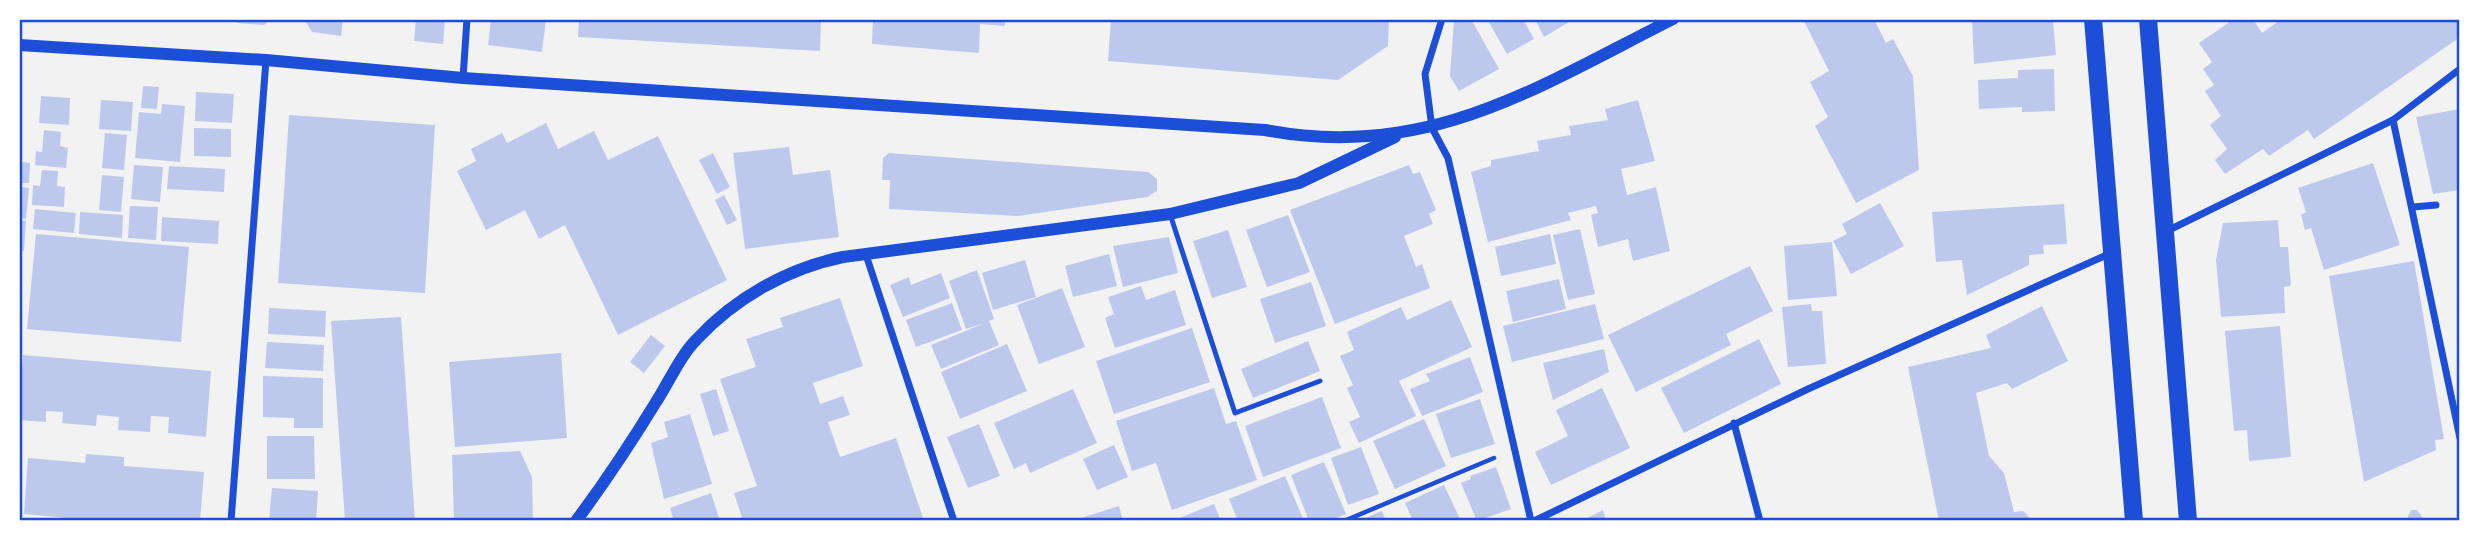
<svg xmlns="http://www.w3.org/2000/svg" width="2479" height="540" viewBox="0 0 2479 540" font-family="Poppins,sans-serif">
<rect width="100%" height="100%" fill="#f2f2f2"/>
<g fill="#bdc9ec">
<path d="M237 19H271L264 25 237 23Z"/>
<path d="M304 19H343L341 36 312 32Z"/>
<path d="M416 19H445L443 44 414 41Z"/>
<path d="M491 19H546L542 52 488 45Z"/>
<path d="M579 19H821L820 51 578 37Z"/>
<path d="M873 19H1005V26L980 24 979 53 872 44Z"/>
<path d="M1111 19H1389L1388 46 1338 80 1108 61Z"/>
<path d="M1454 19H1471L1499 69 1459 91 1450 76Z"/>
<path d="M1487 19H1523L1534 39 1507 54Z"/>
<path d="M1535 19H1568L1569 22 1544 37Z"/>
<path d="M1803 19H1874L1886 43 1893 39 1913 76 1919 170 1856 203 1815 126 1828 117 1810 82 1829 71Z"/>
<path d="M1972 19 2053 21 2056 55 1974 64Z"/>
<path d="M2234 19H2253L2262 33 2282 19H2458L2460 37 2314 139 2308 130 2269 156 2263 149 2225 174 2215 160 2227 149 2210 125 2221 116 2205 91 2214 85 2203 69 2212 62 2199 43Z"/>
<path d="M2054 69 2055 111 2022 112V107L1979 109 1978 80 2018 78V70Z"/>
<path d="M143 86 159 87 157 109 141 108Z"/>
<path d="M196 92 234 94 232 123 195 121Z"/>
<path d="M41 96 70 98 69 125 39 123Z"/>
<path d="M101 100 133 102 131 131 99 129Z"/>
<path d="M1638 100 1655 161 1621 169 1627 195 1656 187 1670 251 1633 261 1628 239 1598 247 1591 215 1598 213 1596 206 1568 213 1571 220 1488 242 1471 172 1491 166V160L1539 151 1537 141 1571 135 1569 126 1608 120 1605 109Z"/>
<path d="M162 104 185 106 180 162 135 158 139 112 161 114Z"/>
<path d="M2459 109 2460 190 2433 194 2416 117Z"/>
<path d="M289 115 435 125 425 293 278 283Z"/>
<path d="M546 123 558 149 594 131 608 160 658 136 727 280 618 335 565 225 539 239 525 210 486 230 457 171 476 161 471 149 502 133 507 143Z"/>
<path d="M194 128 231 129V157L194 156Z"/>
<path d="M44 130 61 132 60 146 68 148 66 168 35 165 36 151 42 152Z"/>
<path d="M105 133 127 135 124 170 102 168Z"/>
<path d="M789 147 793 175 830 170 839 237 745 249 733 153Z"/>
<path d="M713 153 730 187 717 194 699 160Z"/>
<path d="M889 153 1148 172 1157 179V191L1147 197 1018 216 889 209 890 180H882L883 158Z"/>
<path d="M20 162 30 163 29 183H19Z"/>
<path d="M2373 163 2400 245 2324 270 2311 228 2305 230 2301 215 2306 212 2298 188Z"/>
<path d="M134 165 163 167 160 202 131 199Z"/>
<path d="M1409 165 1413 174 1420 172 1436 210 1429 214 1433 224 1404 236 1416 267 1422 264 1430 288 1335 324 1290 210Z"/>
<path d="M169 166 225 169 224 192 167 189Z"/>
<path d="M42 170 58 171 57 186 65 187 64 207 32 205 33 185 40 186Z"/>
<path d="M102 175 124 177 121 212 99 210Z"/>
<path d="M19 187 29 188 26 219 19 218Z"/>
<path d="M724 195 737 220 727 225 715 200Z"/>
<path d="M1880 203 1904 246 1851 274 1833 241 1847 234 1842 224Z"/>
<path d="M2064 204 2067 244 2043 245 2044 254 2029 255V265L1967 295 1962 260 1936 262 1932 212Z"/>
<path d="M130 206 158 207 156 240 128 238Z"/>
<path d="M35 209 76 213 74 233 33 229Z"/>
<path d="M80 212 123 215 122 238 79 234Z"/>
<path d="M1288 215 1310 272 1267 287 1246 230Z"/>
<path d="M162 217 219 221 218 244 161 241Z"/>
<path d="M19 220 26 221 24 251 19 250Z"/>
<path d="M2278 220 2280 247H2288L2291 286 2284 287 2285 313 2221 317 2216 260 2223 223Z"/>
<path d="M1580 229 1595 294 1568 300 1553 235Z"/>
<path d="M1228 230 1247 287 1212 298 1193 241Z"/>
<path d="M36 234 189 247 181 342 27 329Z"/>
<path d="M1550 234 1556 264 1501 276 1495 247Z"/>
<path d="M1169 237 1178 273 1123 287 1113 246Z"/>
<path d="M1832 242 1837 296 1788 300 1784 246Z"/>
<path d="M1109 254 1117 286 1073 297 1065 266Z"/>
<path d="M1025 260 1036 297 993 310 982 273Z"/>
<path d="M2414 261 2444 439 2435 440 2436 450 2364 482 2329 276Z"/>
<path d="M1750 266 1773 311 1726 334 1731 345 1636 392 1608 335Z"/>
<path d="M977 270 994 319 989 321 999 345 941 369 931 345 985 323 966 329 949 281Z"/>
<path d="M941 273 950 298 903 317 890 285 909 277 911 285Z"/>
<path d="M1559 279 1566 309 1513 322 1506 291Z"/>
<path d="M1311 282 1326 326 1275 343 1260 299Z"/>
<path d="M1141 286 1146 300 1175 290 1186 325 1115 348 1105 318 1114 314 1108 297Z"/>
<path d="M1062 288 1085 347 1039 364 1017 305Z"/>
<path d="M840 298 863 366 813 383 820 404 843 396 850 415 828 422 840 457 896 438 924 521H743L734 493 757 486 720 379 756 367 746 339 783 327 780 318Z"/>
<path d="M1451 300 1472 347 1399 381 1416 416 1359 443 1349 422 1360 417 1347 388 1353 385 1340 356 1354 350 1347 332 1401 307 1407 320Z"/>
<path d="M952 303 962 330 916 347 906 320Z"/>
<path d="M1595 304 1604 339 1512 362 1503 326Z"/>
<path d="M1811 304 1812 311H1822L1826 364 1788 367 1782 307Z"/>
<path d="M2042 306 2068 361 2012 389 2007 383 1976 393 1989 456 2004 473 2014 512 2023 511 2032 520 1939 521 1908 367 1991 348 1986 335Z"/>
<path d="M269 308 326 311 325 337 268 334Z"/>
<path d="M401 317 415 521H345L331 321Z"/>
<path d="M2280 326 2291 457 2249 461 2247 430 2234 431 2225 331Z"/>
<path d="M1192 328 1210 382 1114 414 1096 361Z"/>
<path d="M651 335 665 346 644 373 630 362Z"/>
<path d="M1759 339 1781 384 1684 433 1661 388Z"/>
<path d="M1308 341 1320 371 1253 398 1241 369Z"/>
<path d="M267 342 324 345 323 371 265 368Z"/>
<path d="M1007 344 1027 391 960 419 941 372Z"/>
<path d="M1604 349 1609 372 1553 400 1543 363Z"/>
<path d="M561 353 567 438 455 447 449 362Z"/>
<path d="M23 355 211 371 206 437 168 433 169 417 151 416 150 432 118 430 119 417 97 415 96 426 62 423 63 412 46 411V422L19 420Z"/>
<path d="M1470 357 1483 392 1422 416 1410 389 1430 381 1426 374Z"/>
<path d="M263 376 323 378V428H294V418L263 417Z"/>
<path d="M1214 388 1226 424 1236 421 1257 480 1172 510 1156 463 1132 471 1116 421Z"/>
<path d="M1602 388 1630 448 1551 485 1535 452 1568 436 1556 410Z"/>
<path d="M716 389 729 431 713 436 700 394Z"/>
<path d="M1073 389 1097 443 1030 473 1026 463 1014 469 994 423Z"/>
<path d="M1322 397 1341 448 1263 477 1245 426Z"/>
<path d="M1480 399 1495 444 1451 458 1436 414Z"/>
<path d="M690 414 712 484 664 499 651 443 668 437 664 422Z"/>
<path d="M1424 419 1446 466 1395 489 1373 441Z"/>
<path d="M979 424 1000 476 968 488 947 437Z"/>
<path d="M267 436H314L315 479H267Z"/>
<path d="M1114 445 1128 477 1097 490 1083 459Z"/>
<path d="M1361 447 1379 494 1348 505 1331 458Z"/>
<path d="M520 451 532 477 533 521H454L452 455Z"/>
<path d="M86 454 124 457V466L204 472 200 521H100L24 514 28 458 85 463Z"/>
<path d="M1324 462 1346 514 1329 521H1309L1291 475Z"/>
<path d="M1496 467 1511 509 1477 521 1461 483 1471 479 1470 476Z"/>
<path d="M1285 476 1304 521H1238L1229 499Z"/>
<path d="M1444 485 1461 521H1413L1405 503Z"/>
<path d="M272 488 318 491 316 521H269Z"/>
<path d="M711 493 720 521H674L670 508Z"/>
<path d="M1214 504 1221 521H1172Z"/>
<path d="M1119 506 1123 521H1075V520Z"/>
<path d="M1603 510 1606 521H1582Z"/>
<path d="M2411 510H2417L2425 521H2406Z"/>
<path d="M1382 511 1386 521H1358Z"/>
</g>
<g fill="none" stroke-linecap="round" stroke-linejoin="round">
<path stroke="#1d4ed8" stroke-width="4.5" d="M1344 521 1494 458"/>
<path stroke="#1d4ed8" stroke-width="5" d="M1170 214 1235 413 1320 381"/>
<g stroke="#1d4ed8" stroke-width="7">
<path d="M1442 19 1425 74 1432 128 1448 158 1531 521"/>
<path d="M463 78 467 19"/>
<path d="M2393 120 2460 438"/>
<path d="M2413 207 2436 205"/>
<path d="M2167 231 2393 120 2460 69"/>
<path d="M866 255 954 521"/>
<path d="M1734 423 1760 521"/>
<path d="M231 521 266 60"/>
<path d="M1534 521 1808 389 2111 253"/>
</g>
<g stroke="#1d4ed8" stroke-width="12">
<path d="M19 45 266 60 463 78 1265 130C1426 161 1536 88 1673 19"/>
<path d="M576 521C605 482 631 443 656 402 669 382 680 356 697 339 735 298 788 268 843 257L1170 214 1299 183 1395 137"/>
</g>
<g stroke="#1d4ed8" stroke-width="18">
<path d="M2093 19 2134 521"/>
<path d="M2148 19 2188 521"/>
</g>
</g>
<rect width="2479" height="540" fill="none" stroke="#ffffff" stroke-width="42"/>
<rect x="21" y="21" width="2437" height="498" fill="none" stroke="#1d4ed8" stroke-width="2.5"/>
</svg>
